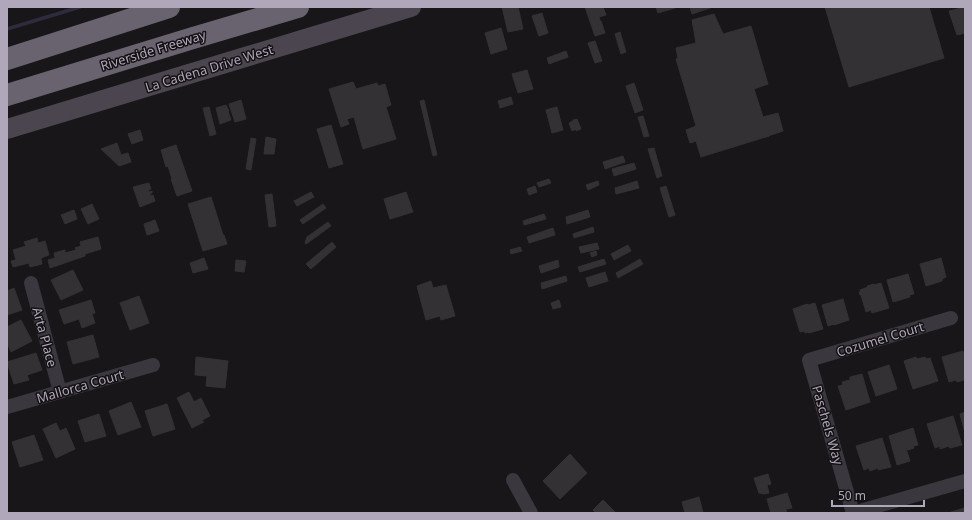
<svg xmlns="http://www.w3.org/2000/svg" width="972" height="520" viewBox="0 0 972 520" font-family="'Noto Sans',sans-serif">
<rect width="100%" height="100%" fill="#181618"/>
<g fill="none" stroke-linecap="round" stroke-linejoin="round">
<path stroke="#2f2b3e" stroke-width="3.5" d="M7 29 80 7"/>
</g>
<g fill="#343135" stroke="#343035">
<path d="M502 7H518L523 29 508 32Z"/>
<path d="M585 7H603L606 15 599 17 600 21H601L605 33 595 36Z"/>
<path d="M656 7H675V8L658 13Z"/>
<path d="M690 7H713L692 14Z"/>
<path d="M825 7H929L944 58 849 87Z"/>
<path d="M965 7V33L957 35 949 11Z"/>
<path d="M542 13 548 33 539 36 532 16Z"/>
<path d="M714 14 723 34 751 26 768 84 754 89 763 117 778 113 783 131 768 136H769L701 157 696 141 690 143 686 130 696 126 676 59 678 58 676 48 696 43 692 20Z"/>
<path d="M501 28 507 49 491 54 485 33Z"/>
<path d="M620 32 626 52 621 54 615 34Z"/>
<path d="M595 41 602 61 595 63 588 43Z"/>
<path d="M566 51 568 57 549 64 547 58Z"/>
<path d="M527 70 533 89 518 93 512 74Z"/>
<path d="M353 82 356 89 377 83 378 86 385 84 391 105 386 107 396 139 363 149 354 117 347 119 349 124 341 127 329 89Z"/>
<path d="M634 83 643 110 635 113 626 86Z"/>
<path d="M511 97 513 104 500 108 498 101Z"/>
<path d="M241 100 246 119 235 122 229 104Z"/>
<path d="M424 100 437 155 433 156 420 101Z"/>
<path d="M226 105 229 111H228L231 120 220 124 216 108Z"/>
<path d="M209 107 216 134 210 136 203 108Z"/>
<path d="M557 107 563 130 552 133 546 110Z"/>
<path d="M643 116 649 136 644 137 638 117Z"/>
<path d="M577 119 581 129 576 131V129L572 131 569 123 573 121V120Z"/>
<path d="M331 125 343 164 329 168 317 129Z"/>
<path d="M140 130 143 140 132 144 128 134Z"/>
<path d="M266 137 276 139 274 154H264Z"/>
<path d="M251 138 256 139 251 170 246 169Z"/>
<path d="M117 143 121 155 128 153 131 162 119 166 101 149Z"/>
<path d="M176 145 192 191 177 196 171 179H172L168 166 166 167 161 150Z"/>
<path d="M654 148 662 176 657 178 648 149Z"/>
<path d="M623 156 625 162 605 169 603 162Z"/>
<path d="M634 163 636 169 614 176 612 169Z"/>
<path d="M549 179 551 183 539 187 537 183Z"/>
<path d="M598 181 599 185 588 190 586 185Z"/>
<path d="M637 181 639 188 616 194 615 188Z"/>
<path d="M149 183 151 189 148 190 149 192 152 191V193L150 194V196L153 195 155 201 140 207 133 187Z"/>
<path d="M535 186 537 192 529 195 527 189Z"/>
<path d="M666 186 675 215 669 217 660 188Z"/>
<path d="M311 192 314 197 297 206 294 201Z"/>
<path d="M406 192 413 212 390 219 384 199Z"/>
<path d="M272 194 276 226 269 227 265 195Z"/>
<path d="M211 197 223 235H224L227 244 203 251 188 204Z"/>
<path d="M92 204 99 219 88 224 81 209Z"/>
<path d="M323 204 326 208 303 224 300 220Z"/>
<path d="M74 210 77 219 65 224 61 215Z"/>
<path d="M588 210 590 217 567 224 566 217Z"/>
<path d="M544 214 546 219 524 225 523 221Z"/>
<path d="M155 220 159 231 147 235 144 224Z"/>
<path d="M328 222 331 226 306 244 305 243 307 237Z"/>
<path d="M593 227 594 232 574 238 573 234Z"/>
<path d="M553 228 555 235 529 243 527 237Z"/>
<path d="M98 237 101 249 85 254V256L50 268 48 260 55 258 54 253 65 250V253L76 250 75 248 81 246 80 242Z"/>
<path d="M37 238 38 243 45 241 49 255 41 258 42 264 30 267 29 263 13 267 11 261 16 260 13 250 26 246 24 242Z"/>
<path d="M332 242 336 247 311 269 306 264Z"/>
<path d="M597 243 599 249 581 253 579 247Z"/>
<path d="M628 245 631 251 614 260 611 254Z"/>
<path d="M520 247 522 251 511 254 510 250Z"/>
<path d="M596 251 597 255 592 257 590 253Z"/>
<path d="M204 258 208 269 193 273 190 263Z"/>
<path d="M941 258 946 277 942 279V281L926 286 920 264Z"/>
<path d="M604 259 606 264 580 272 578 267Z"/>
<path d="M640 259 643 264 618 278 616 273Z"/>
<path d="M236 260 246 261 244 272 235 271Z"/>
<path d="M558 260 559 267 541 273 539 266Z"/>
<path d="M73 270 83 290 61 300 51 280Z"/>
<path d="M605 272 608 281 589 287 586 278Z"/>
<path d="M908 274 914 294 909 295 910 297 893 302 887 280Z"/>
<path d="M566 276 567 281 542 289 541 283Z"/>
<path d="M431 281 433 288 446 285 455 316 441 320 440 316 426 320 417 286Z"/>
<path d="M881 283 889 308 872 313 871 310 866 312 861 295H860L859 292H861L860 290 868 287 867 286 874 284V285Z"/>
<path d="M14 288 22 310 7 315V291Z"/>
<path d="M139 296 149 323 130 330 120 303Z"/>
<path d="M843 299 849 320 834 325V324L828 326 822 305Z"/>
<path d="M91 300 95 313 92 314 95 323 82 328 79 319 64 324 59 310Z"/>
<path d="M559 300 561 307 553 309 551 303Z"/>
<path d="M815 303 823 329 809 333 808 332 805 333 804 331 800 332 793 309 807 304 808 305Z"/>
<path d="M21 320 32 341 11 352 7 343V327Z"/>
<path d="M93 335 99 357 73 364 67 342Z"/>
<path d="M963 351 965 357V378L964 379V380L957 382 956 380 949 382 942 357Z"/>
<path d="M36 353 42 370 27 375 29 380 14 384 7 362Z"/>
<path d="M196 357 228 361 225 388 206 386 207 376 195 375Z"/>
<path d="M916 357 917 359 925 357 926 359 930 358 938 381 913 389 904 361Z"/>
<path d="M889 365 897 389 876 396 868 372Z"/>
<path d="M862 374 870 402 846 410 838 386 843 385 842 382 850 380V377Z"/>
<path d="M189 392 194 402 201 398 210 416 202 420 204 422 192 428 177 398Z"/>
<path d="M131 402 141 427 118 435 109 411Z"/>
<path d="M167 404 175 429 153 436 145 411Z"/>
<path d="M965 412V433L960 414Z"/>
<path d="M99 414 106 436 85 442 78 421Z"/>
<path d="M953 416 962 445 950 448 949 446 940 449V446L935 448 927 424Z"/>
<path d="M56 423 60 431 66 428 75 449 56 458 43 429Z"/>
<path d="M913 428 918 445 913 446 914 448 908 450 907 448H906L910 461 897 465 889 436Z"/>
<path d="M34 435 43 460 20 467 12 442Z"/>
<path d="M882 438 891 467 878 470V468L870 471 869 468 864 470 856 446Z"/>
<path d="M570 454 587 473 560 499 543 481Z"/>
<path d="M768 474 771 484 767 485 769 493 764 494 759 493 754 478Z"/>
<path d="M787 493 792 508 786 509 787 513H771L767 499Z"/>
<path d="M699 497 703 513H685L682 502Z"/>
<path d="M603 500 616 513H596L593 510Z"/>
<path d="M964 508 965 513H948Z"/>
</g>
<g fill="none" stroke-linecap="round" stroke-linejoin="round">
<g stroke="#3b373e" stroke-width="14">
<path d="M31 283 60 392"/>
<path d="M7 407 153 365"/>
<path d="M513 480 531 513"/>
<path d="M853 513 809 360 951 318"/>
<path d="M853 513 965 481"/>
</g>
<path stroke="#4a454e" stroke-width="20" d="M7 129 411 7"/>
<g stroke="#69626f" stroke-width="22">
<path d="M7 59 169 7"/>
<path d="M7 95 193 38 298 7"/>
</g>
</g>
<g text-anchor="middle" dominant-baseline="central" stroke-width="3" stroke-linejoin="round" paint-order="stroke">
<g font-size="13" fill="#b0a7ba" stroke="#131113">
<text transform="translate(153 50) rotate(-17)">Riverside Freeway</text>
<text transform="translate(209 68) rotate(-17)">La Cadena Drive West</text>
<text transform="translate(45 337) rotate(75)">Arta Place</text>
<text transform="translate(880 339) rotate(-17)">Cozumel Court</text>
<text transform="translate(80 386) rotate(-16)">Mallorca Court</text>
<text transform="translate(828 425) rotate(74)">Paschels Way</text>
</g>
</g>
<rect width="972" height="520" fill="none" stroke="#b0a7ba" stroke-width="16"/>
<path d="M832 500v6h92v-6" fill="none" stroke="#b0a7ba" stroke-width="2"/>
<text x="838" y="500" font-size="12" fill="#b0a7ba" stroke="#131113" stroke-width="3" paint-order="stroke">50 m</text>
</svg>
